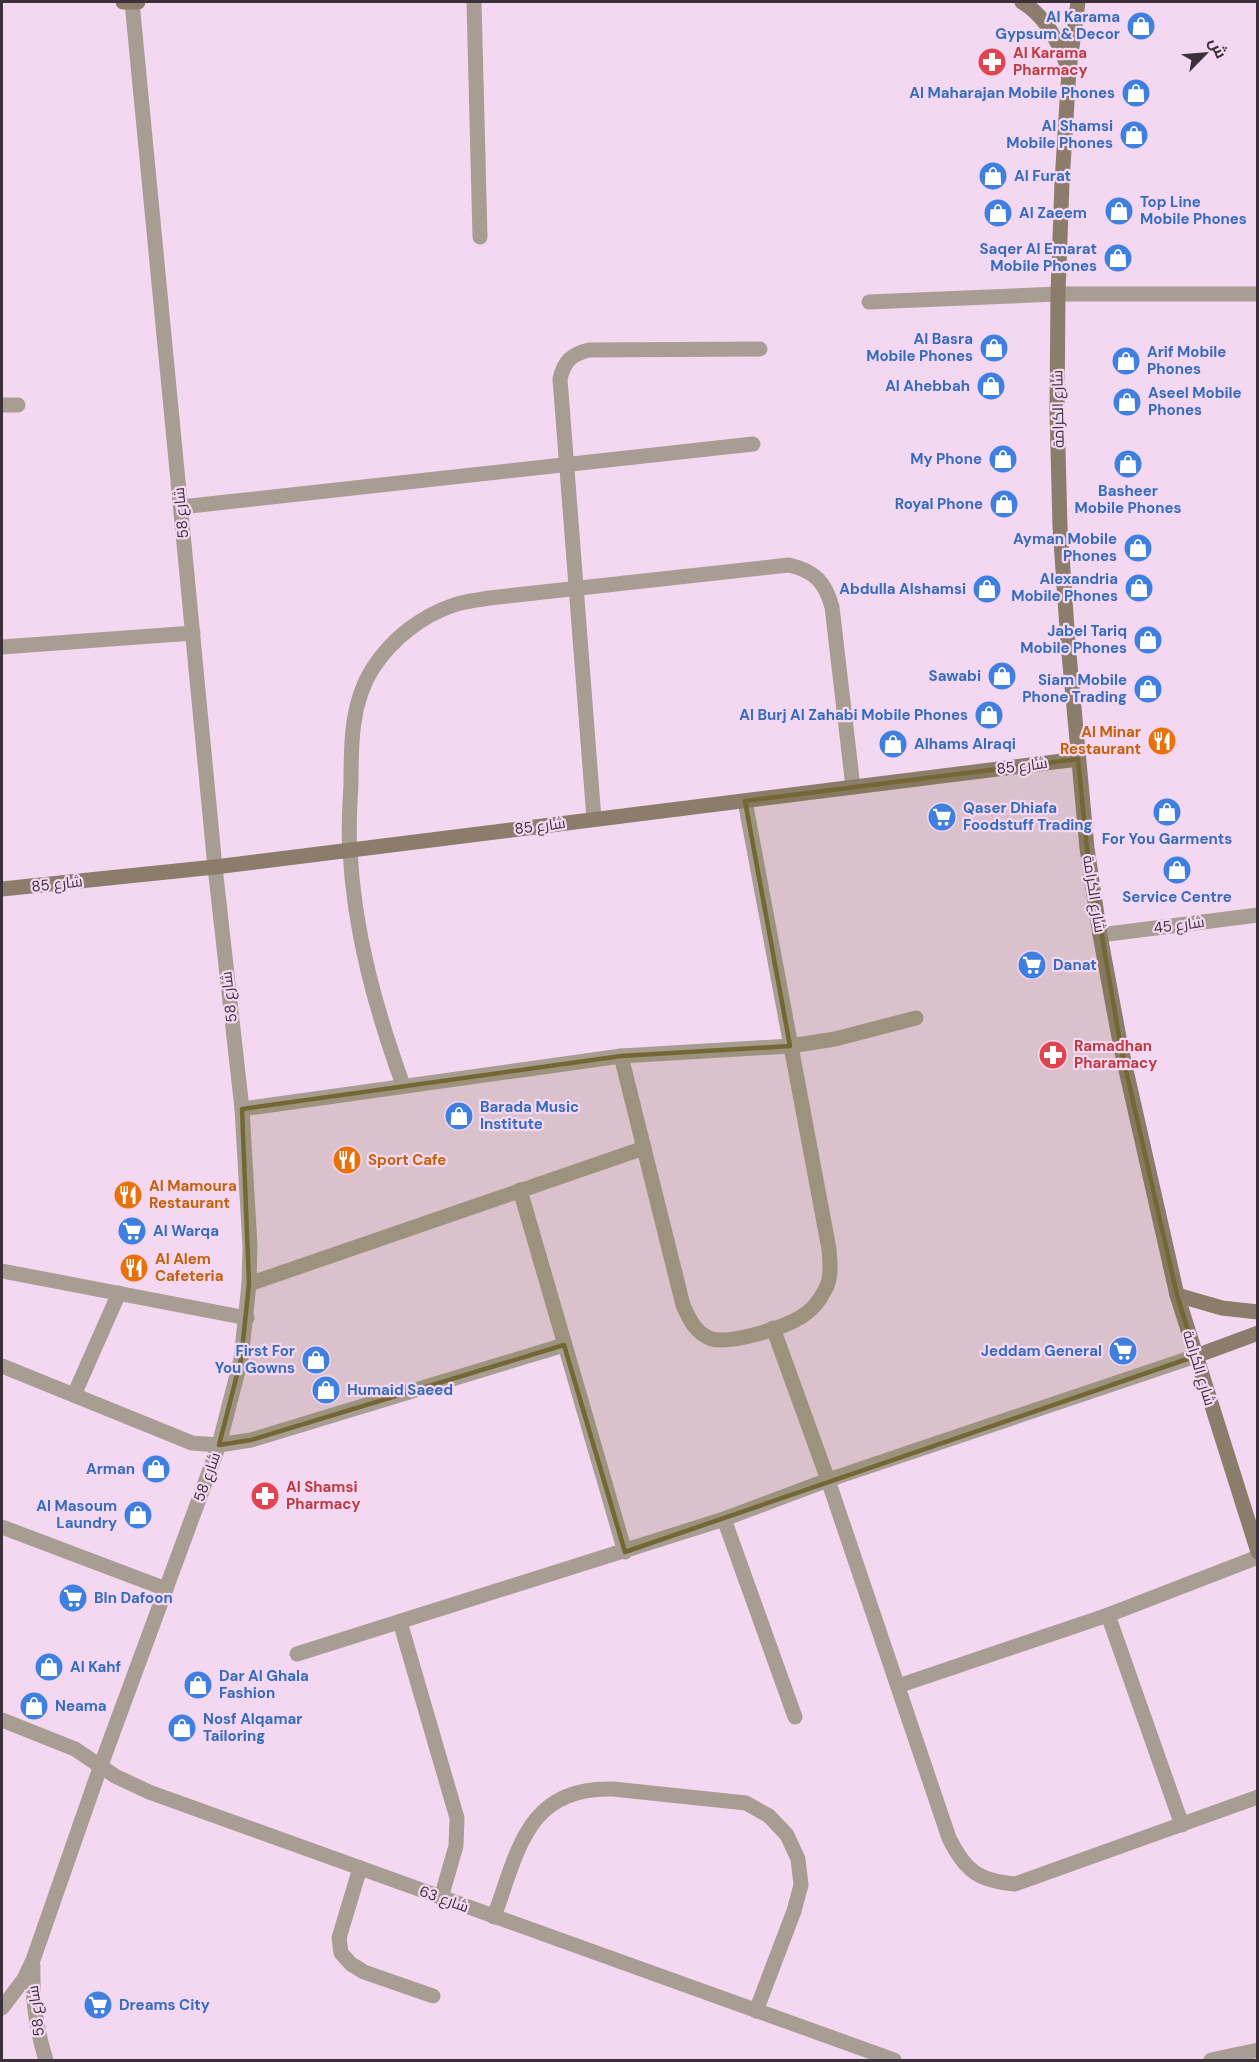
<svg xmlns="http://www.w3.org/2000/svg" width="1259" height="2062" viewBox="0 0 1259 2062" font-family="'DM Sans',Cairo,sans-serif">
<rect width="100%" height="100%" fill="#f4d8f2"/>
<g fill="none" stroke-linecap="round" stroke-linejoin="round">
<g stroke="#a89d92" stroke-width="15">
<path d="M474 2 480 237"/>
<path d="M869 302 1058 294"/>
<path d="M360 1868 339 1938 341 1953 351 1964 364 1972 433 1996"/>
</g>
<g stroke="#a89d92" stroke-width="15">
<path d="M1058 294H1258"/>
<path d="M2 405H18"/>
<path d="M181 507 753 444"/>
<path d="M2 647 193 633"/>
<path d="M594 819 560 379C564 361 572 354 589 350L760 349"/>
<path d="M1100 935 1258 915"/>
<path d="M621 1056 683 1305C689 1319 696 1334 712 1339 732 1344 783 1328 801 1317 811 1311 820 1300 825 1290 832 1278 830 1263 829 1249L745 801"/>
<path d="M403 1085C376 1010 354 932 350 851 348 829 350 805 351 783 351 744 351 702 373 668 392 639 421 616 454 605 465 601 478 600 489 598L789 565C814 571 825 581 832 607L853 787"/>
<path d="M242 1109 621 1056 790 1046 835 1039 916 1018"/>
<path d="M520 1190 625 1552"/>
<path d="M2 1271 247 1318"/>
<path d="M249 1284 644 1148"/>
<path d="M773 1328 828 1480 949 1838C965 1871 979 1881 1015 1884L1258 1797"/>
<path d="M2 1366 192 1443 219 1445 251 1440 564 1345"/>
<path d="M74 1395 119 1293"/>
<path d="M724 1519 795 1717"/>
<path d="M2 1527 166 1589"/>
<path d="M1108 1615 1182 1825"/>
<path d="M400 1622 457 1818 456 1846 441 1898"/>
<path d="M297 1654 724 1519 828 1480 1196 1356"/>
<path d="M898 1686 1108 1615 1258 1557"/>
<path d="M2 1720 75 1749 115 1776 149 1792 894 2060"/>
<path d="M494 1917C518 1851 527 1786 613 1789L746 1803 769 1816 787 1835 798 1859 801 1885 794 1911 756 2011"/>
<path d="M33 1966C32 1999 36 2029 46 2060"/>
<path d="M2 2008 24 1979 33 1960 101 1765 219 1445 241 1359 249 1284 250 1246 242 1109 215 867 132 2"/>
<path d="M1211 2060 1258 2050"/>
</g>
<g stroke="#8c7c6c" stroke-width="15">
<path d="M123 2H138"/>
<path d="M1022 2C1046 16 1059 42 1068 68"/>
<path d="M1078 2 1069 70 1062 182 1058 294 1057 410 1060 527 1068 643 1087 848 1100 935 1121 1048 1177 1295 1258 1552"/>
<path d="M2 889 215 867 1078 759"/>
<path d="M1177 1295 1222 1308 1258 1312"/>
<path d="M1196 1356 1258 1333"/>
</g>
</g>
<path fill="#736734" fill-opacity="0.2" stroke="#736734" stroke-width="4.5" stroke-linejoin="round" d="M1078 759 1087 848 1121 1048 1177 1295 1196 1356 625 1552 564 1345 251 1440 219 1445 241 1359 249 1284 242 1109 621 1056 790 1046 745 801Z"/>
<defs>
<g id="shop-disc" transform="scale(1.5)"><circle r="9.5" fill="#3f7fe0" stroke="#f4d8f2"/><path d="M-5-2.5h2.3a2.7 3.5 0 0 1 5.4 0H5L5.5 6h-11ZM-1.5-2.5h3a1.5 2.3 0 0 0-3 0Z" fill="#fff"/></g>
<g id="pharmacy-disc" transform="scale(1.5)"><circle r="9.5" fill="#e0444e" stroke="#f4d8f2"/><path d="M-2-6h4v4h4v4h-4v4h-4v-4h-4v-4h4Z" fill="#fff"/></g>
<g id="restaurant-disc" transform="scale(1.5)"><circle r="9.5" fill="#e8710a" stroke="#f4d8f2"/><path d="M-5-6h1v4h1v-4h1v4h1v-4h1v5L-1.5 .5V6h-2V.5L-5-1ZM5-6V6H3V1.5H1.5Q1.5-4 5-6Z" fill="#fff"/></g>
<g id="supermarket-disc" transform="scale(1.5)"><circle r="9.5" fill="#3f7fe0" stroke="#f4d8f2"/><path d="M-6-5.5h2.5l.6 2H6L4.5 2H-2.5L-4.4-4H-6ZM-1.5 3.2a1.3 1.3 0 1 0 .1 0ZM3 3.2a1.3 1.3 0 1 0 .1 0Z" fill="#fff"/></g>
</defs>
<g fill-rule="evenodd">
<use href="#shop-disc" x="1141" y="26"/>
<use href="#pharmacy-disc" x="992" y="62"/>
<use href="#shop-disc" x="1136" y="93"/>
<use href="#shop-disc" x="1134" y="135"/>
<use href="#shop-disc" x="993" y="176"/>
<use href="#shop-disc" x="1119" y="211"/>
<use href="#shop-disc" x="998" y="213"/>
<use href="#shop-disc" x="1118" y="258"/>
<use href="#shop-disc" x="994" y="348"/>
<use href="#shop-disc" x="1126" y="361"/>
<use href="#shop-disc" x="991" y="386"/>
<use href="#shop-disc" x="1127" y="402"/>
<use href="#shop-disc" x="1003" y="459"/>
<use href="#shop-disc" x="1128" y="464"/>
<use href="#shop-disc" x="1004" y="504"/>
<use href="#shop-disc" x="1138" y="548"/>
<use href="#shop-disc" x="1139" y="588"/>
<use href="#shop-disc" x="987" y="589"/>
<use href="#shop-disc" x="1148" y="640"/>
<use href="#shop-disc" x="1002" y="676"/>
<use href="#shop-disc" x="1148" y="689"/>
<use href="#shop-disc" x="989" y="715"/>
<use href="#restaurant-disc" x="1162" y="741"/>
<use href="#shop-disc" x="893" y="744"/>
<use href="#shop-disc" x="1167" y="812"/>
<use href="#supermarket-disc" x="942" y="817"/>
<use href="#shop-disc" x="1177" y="870"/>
<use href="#supermarket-disc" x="1032" y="965"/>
<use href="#pharmacy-disc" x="1053" y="1055"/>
<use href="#shop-disc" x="459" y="1116"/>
<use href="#restaurant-disc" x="347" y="1160"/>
<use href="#restaurant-disc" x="128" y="1195"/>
<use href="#supermarket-disc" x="132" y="1231"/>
<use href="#restaurant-disc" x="134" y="1268"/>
<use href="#supermarket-disc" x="1123" y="1351"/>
<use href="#shop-disc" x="316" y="1360"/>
<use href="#shop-disc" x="326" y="1390"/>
<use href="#shop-disc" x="156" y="1469"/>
<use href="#pharmacy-disc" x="265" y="1496"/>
<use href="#shop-disc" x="138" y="1515"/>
<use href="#supermarket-disc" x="73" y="1598"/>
<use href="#shop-disc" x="49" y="1667"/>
<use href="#shop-disc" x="198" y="1685"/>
<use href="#shop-disc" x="34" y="1706"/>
<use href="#shop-disc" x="182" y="1728"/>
<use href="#supermarket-disc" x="98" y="2005"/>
</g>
<g text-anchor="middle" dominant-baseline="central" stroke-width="4.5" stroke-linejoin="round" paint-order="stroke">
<g font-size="15" font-weight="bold" fill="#366cbe" stroke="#f4d8f2" text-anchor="end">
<text x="1120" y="17">Al Karama<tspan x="1120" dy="17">Gypsum &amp; Decor</tspan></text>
<text x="1115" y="93">Al Maharajan Mobile Phones</text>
<text x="1113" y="126">Al Shamsi<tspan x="1113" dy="17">Mobile Phones</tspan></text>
<text x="1014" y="176" text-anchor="start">Al Furat</text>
<text x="1140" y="202" text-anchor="start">Top Line<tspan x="1140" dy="17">Mobile Phones</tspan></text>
<text x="1019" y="213" text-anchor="start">Al Zaeem</text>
<text x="1097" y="249">Saqer Al Emarat<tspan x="1097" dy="17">Mobile Phones</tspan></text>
<text x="973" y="339">Al Basra<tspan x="973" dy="17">Mobile Phones</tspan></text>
<text x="1147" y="352" text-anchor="start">Arif Mobile<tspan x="1147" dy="17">Phones</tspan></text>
<text x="970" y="386">Al Ahebbah</text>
<text x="1148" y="393" text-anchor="start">Aseel Mobile<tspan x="1148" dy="17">Phones</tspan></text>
<text x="982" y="459">My Phone</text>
<text x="1128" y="491" text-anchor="middle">Basheer<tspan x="1128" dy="17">Mobile Phones</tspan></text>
<text x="983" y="504">Royal Phone</text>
<text x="1117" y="539">Ayman Mobile<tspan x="1117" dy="17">Phones</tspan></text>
<text x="1118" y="579">Alexandria<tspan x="1118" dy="17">Mobile Phones</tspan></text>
<text x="966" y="589">Abdulla Alshamsi</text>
<text x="1127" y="631">Jabel Tariq<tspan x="1127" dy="17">Mobile Phones</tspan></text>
<text x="981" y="676">Sawabi</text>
<text x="1127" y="680">Siam Mobile<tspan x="1127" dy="17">Phone Trading</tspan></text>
<text x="968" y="715">Al Burj Al Zahabi Mobile Phones</text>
<text x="914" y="744" text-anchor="start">Alhams Alraqi</text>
<text x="963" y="808" text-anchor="start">Qaser Dhiafa<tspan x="963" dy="17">Foodstuff Trading</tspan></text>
<text x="1167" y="839" text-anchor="middle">For You Garments</text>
<text x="1177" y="897" text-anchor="middle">Service Centre</text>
<text x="1053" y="965" text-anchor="start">Danat</text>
<text x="480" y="1107" text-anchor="start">Barada Music<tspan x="480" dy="17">Institute</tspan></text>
<text x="153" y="1231" text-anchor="start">Al Warqa</text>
<text x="295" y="1351">First For<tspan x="295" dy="17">You Gowns</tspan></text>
<text x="1102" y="1351">Jeddam General</text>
<text x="347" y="1390" text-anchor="start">Humaid Saeed</text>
<text x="135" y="1469">Arman</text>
<text x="117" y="1506">Al Masoum<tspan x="117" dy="17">Laundry</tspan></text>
<text x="94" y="1598" text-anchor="start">BIn Dafoon</text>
<text x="70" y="1667" text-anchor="start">Al Kahf</text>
<text x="219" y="1676" text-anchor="start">Dar Al Ghala<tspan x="219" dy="17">Fashion</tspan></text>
<text x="55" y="1706" text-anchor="start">Neama</text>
<text x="203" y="1719" text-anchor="start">Nosf Alqamar<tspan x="203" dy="17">Tailoring</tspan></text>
<text x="119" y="2005" text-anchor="start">Dreams City</text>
</g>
<g font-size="15" font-weight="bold" fill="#be3a42" stroke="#f4d8f2" text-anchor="start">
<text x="1013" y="53">Al Karama<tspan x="1013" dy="17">Pharmacy</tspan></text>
<text x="1074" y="1046">Ramadhan<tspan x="1074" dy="17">Pharamacy</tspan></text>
<text x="286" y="1487">Al Shamsi<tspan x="286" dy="17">Pharmacy</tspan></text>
</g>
<g font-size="15" fill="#3c313b" stroke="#f4d8f2">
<text transform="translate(1058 409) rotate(-91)">شارع الكرامة</text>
<text transform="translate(181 513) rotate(-95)">شارع 58</text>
<text transform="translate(1022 766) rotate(-7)">شارع 85</text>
<text transform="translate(540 826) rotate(-7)">شارع 85</text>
<text transform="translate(57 884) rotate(-6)">شارع 85</text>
<text transform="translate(1094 894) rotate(81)">شارع الكرامة</text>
<text transform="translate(1179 925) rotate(-7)">شارع 45</text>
<text transform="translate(229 997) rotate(-96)">شارع 58</text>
<text transform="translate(1199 1368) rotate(73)">شارع الكرامة</text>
<text transform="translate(207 1477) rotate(-70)">شارع 58</text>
<text transform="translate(444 1899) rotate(20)">شارع 63</text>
<text transform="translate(36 2011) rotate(-97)">شارع 58</text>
</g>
<g font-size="15" font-weight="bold" fill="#c56008" stroke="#f4d8f2" text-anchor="start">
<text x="1141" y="732" text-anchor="end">Al Minar<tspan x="1141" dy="17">Restaurant</tspan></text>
<text x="368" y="1160">Sport Cafe</text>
<text x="149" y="1186">Al Mamoura<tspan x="149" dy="17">Restaurant</tspan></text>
<text x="155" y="1259">Al Alem<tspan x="155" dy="17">Cafeteria</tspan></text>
</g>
</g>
<rect width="1259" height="2062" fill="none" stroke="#3c313b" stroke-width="6"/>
<g transform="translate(1205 54) rotate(65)" stroke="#f4d8f2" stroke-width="4.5" paint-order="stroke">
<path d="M0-4.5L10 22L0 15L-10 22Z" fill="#3c313b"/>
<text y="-9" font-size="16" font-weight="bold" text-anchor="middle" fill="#3c313b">ش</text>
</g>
</svg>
